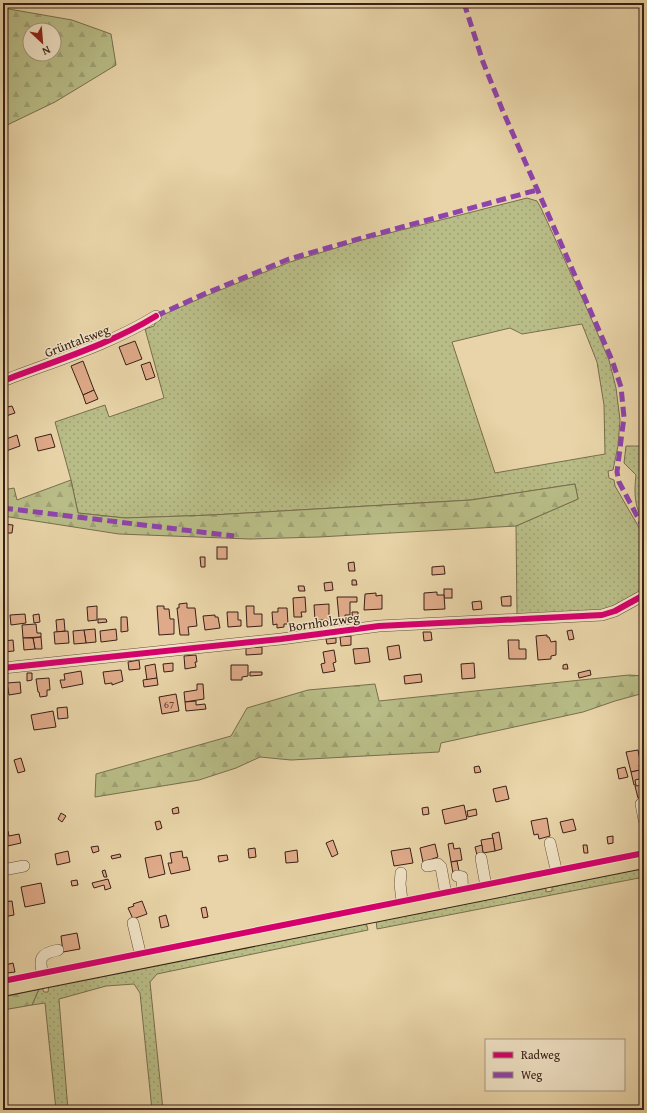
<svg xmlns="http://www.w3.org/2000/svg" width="647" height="1113" viewBox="0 0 647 1113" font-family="'Gentium Book Plus',serif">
<defs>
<pattern id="grass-dots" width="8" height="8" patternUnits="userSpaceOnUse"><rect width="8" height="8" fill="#b8bc86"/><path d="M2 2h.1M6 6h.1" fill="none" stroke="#9fa173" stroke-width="1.8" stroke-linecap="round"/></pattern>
<pattern id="forest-firs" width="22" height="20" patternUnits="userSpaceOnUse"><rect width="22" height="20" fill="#b8bc86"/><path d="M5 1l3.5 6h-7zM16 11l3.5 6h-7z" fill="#9fa173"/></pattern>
</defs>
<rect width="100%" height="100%" fill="#e8d4a8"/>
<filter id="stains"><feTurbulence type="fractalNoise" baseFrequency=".005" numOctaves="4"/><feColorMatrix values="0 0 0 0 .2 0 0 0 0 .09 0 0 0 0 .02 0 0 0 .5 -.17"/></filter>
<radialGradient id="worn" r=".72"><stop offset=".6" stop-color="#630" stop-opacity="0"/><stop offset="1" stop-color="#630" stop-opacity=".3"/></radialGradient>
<g fill="url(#grass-dots)" stroke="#786e4e" fill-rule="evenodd">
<path d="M527 198 537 201 541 208 588 311 609 360 616 388 620 420 618 446 613 470 608 471 609 478 614 480 615 486 644 536V590L611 608 596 613 517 614 516 526 578 499 575 484 471 500 212 515 125 518 78 513 71 480 55 422 105 405 109 417 164 398 145 329 154 326 158 317 208 295 290 262 362 240ZM582 324 597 362 604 405 605 454 495 473 452 342 510 328 522 334Z"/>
<path d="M626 446H644V522C634 507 634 492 636 475L624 463Z"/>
<path d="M644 866V877L377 929 376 920 537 887V890L546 888V892L552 891V887L558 886V883Z"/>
<path d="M366 922 368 930 157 974 150 982 163 1110H152L140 993 134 984 106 986 59 999 68 1110H56L45 1003 32 1005 39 989 3 997V994L42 988 44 992H48L49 985Z"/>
</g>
<g fill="url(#forest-firs)" stroke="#786e4e" fill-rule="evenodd">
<path d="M3 8 72 20 111 34 116 65 55 102 3 127ZM30 30H54V54H30Z"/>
<path d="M71 480 78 513 125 518 212 515 471 500 575 484 578 499 516 526 319 537 250 539 119 534 3 516V490L14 488 17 500Z"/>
<path d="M629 675 644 676V693L615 701 583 712 441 743 439 752 291 760 260 757 236 768 199 780 95 797 96 774 231 736 247 708 308 690 375 684 379 701Z"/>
<path d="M39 989 32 1005 3 1010V997Z"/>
</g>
<g fill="#dfaa89" stroke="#392016">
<path d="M135 341 142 359 126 365 119 347Z"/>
<path d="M83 361 94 390 83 395 71 366Z"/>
<path d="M150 362 155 377 146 380 141 365Z"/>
<path d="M94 390 98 399 86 404 83 395Z"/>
<path d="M12 406 15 413 3 417V408Z"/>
<path d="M51 434 55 447 38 451 35 438Z"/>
<path d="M17 435 20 446 6 451 3 440Z"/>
<path d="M3 524 13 525 12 533H3Z"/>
<rect x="217" y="547" width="10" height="12"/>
<path d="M200 557H205V567H201Z"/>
<path d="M354 562 355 571H349L348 563Z"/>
<path d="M444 566 445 574 432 575V567Z"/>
<path d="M352 580H356L357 585H352Z"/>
<path d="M332 582 333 590 325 591 324 583Z"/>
<path d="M298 586H304L305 591H299Z"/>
<rect x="444" y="589" width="8" height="9"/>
<path d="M437 592V595H444L445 609 424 610V593Z"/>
<path d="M376 593V596L382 595V609L364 610 365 594Z"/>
<path d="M511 596V606H502L501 597Z"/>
<path d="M305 597 306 612H301L302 617H294L293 598Z"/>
<path d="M337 597H357V602H350V615H345V618H339Z"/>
<path d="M481 601 482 609 473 610 472 602Z"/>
<path d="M187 603V608H195L197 626 188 627 189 635H180L177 608H179V604Z"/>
<path d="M329 604V620H315L314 605Z"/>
<path d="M97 606V620L88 621 87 607Z"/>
<path d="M157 606H164V609H169L170 619H174V634L159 635Z"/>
<path d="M246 606H254V614H262V626L247 627Z"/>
<path d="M278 608H287L288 624H284V627L277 628V624L273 625 272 612H278Z"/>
<path d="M227 612H238V620H241V626L228 627Z"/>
<path d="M352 612H358V624H353Z"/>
<path d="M25 614 26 623 11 625 10 615Z"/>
<path d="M39 614 40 622 34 623 33 615Z"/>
<path d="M215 615V617H218L220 628 205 630 203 616Z"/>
<path d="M121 617H127L128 631 121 632Z"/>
<path d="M64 619 65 631 57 632 56 620Z"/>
<path d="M98 619H106L107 622 98 623Z"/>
<path d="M36 624 37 633H41V637L23 638 22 625Z"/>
<path d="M95 629 96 642 86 643 84 630Z"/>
<path d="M116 629 117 640 101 642 100 631Z"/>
<path d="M84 630 86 643 74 644 73 631Z"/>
<path d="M572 630 574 639 569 640 567 631Z"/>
<path d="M68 631 69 643 55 644 54 632Z"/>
<path d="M423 632H431L432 640 424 641Z"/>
<path d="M547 635V637H549L551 642 556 641V655L551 656V659L538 660 536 636Z"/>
<path d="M351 636V645L341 646 340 637Z"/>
<path d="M41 637 42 649H35L33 638Z"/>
<path d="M23 638H33L35 649 24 650Z"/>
<path d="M336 638V643L327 644 326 639Z"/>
<path d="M13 640 14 651 3 652V641Z"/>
<path d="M508 640H519V649H526V659H509Z"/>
<path d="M399 645 401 658 389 660 387 647Z"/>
<path d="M262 647V654L246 655V648Z"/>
<path d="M368 648 370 662 355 664 353 649Z"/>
<path d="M334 650 336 662 333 663 335 671 323 673 321 664 325 663 323 652Z"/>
<path d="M196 655 197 662H195L196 667 185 669 184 656Z"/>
<path d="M139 660 140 669 129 670 128 662Z"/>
<path d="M173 663V671L164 672 163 664Z"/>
<path d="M474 663 475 678 462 679 461 664Z"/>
<path d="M155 664 157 678 147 680 145 666Z"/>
<path d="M567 664 568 669H563V665Z"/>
<path d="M231 665H248V676L242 677V680H231Z"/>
<path d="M121 670 123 681 112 685V683L105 684 103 672Z"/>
<path d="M590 670 591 675 579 678 578 673Z"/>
<path d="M81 671 83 684 62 688 60 680H65L64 674Z"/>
<path d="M250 672H262V675L250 676Z"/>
<path d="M27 673H32V680L27 681Z"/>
<path d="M421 674 422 682 405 684 404 676Z"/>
<path d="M49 678 50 690H47V696L40 697 39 692H38L36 679Z"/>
<path d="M157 678 158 685 144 687 143 680Z"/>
<path d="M20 682 21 693 9 695 7 683Z"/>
<path d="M197 684H203L204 699 185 702 184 692 197 690Z"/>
<path d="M176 694 179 711 162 714 159 697Z"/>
<path d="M196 701V705L205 704 206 709 186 711 185 702Z"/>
<path d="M67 707 68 718 58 719 57 708Z"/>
<path d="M53 711 56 727 34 730 31 715Z"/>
<path d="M638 750 641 765H639L640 770 631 772 626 752Z"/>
<path d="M21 758 25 771 18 773 14 760Z"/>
<path d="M479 766 481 772 475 773 474 767Z"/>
<path d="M625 767 628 777 619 779 617 769Z"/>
<path d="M644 769V778L635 780 636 785H634L631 772Z"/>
<path d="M644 785V797L638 798 635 786Z"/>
<path d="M506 786 509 799 496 802 493 789Z"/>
<path d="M464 805 467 819 445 824 442 810Z"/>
<path d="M178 807 179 813 173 814 172 809Z"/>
<path d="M428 807 429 814 423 815 422 808Z"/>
<path d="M476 809 477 815 468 817 467 811Z"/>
<path d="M61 813 66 816 62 822 58 819Z"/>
<path d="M547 818 550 836 539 839 538 834 534 835 531 821Z"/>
<path d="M573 819 576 830 563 833 560 822Z"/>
<path d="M160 821 162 828 157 830 155 822Z"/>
<path d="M8 831 9 836 19 834 21 843 3 847V832Z"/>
<path d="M499 832 502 849 495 851 492 834Z"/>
<path d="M613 836V843L608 844 607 837Z"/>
<path d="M493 838 495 851 483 853 481 840Z"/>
<path d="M333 840 338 854 332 857 326 843Z"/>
<path d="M453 843 454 849 460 848 462 860 451 862 448 844Z"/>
<path d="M435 844 438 857 423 862 420 848Z"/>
<path d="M482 845 483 853 477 855 475 847Z"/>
<path d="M583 845H587L588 853H584Z"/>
<path d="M98 846 99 851 93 853 91 847Z"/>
<path d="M255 848 256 857 249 858 248 849Z"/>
<path d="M410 848 413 863 394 866 391 851Z"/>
<path d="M297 850 298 862 286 863 285 852Z"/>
<path d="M68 851 70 862 57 865 55 854Z"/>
<path d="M182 851 183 858 187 857 190 870 171 874 168 863H172L170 853Z"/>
<path d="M120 854 121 857 112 859 111 856Z"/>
<path d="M161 855 165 874 149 878 145 858Z"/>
<path d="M227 855 228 860 219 862 218 856Z"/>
<path d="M457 861 459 871 453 873 451 862Z"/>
<path d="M105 870 107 877H104L102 871Z"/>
<path d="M108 879 111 888 105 890 104 885 94 888 92 883Z"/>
<path d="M77 880 78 885 72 886 71 881Z"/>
<path d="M41 883 45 903 25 907 21 887Z"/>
<path d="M12 901 14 915 3 917V902Z"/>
<path d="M142 901 147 914 133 919 128 908 134 906 133 904Z"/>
<path d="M206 907 208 917 203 918 201 908Z"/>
<path d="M166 915 169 926 161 928 159 917Z"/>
<path d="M77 933 80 949 63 952 61 936Z"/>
<path d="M13 963 15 972 7 973 5 965Z"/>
</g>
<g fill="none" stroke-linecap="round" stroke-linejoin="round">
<g stroke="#654d3a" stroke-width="12">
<g id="minor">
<path d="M3 381C54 361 109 345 156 316"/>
<path d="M3 668 281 639 379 626 602 615 615 611 644 595"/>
<path d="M641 804 644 820"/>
<path d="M550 843 558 878"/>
<path d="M481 858 487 892"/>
<path d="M427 866 438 864 441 867 447 900"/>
<path d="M3 870 24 866"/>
<path d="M401 873 400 884 403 909"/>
<path d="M457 876 462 877 463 897"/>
<path d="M133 923 142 961"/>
<path d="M43 981C42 962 34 955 58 950"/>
</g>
</g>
<g stroke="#392016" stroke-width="16">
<path id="major" d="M3 989 644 861"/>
</g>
<use href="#minor" stroke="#f0e3c6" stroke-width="11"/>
<use href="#major" stroke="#e8d4a8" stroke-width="14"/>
<g stroke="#8e44ad" stroke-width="5" stroke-dasharray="10 5" stroke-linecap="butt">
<path d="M464 3 483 62 502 109 612 360 621 387 624 417 617 472 619 482 644 529"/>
<path d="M156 316 204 294 289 259 362 238 537 190"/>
<path d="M3 508 234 536"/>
</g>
<g stroke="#f0e3c6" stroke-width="8">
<g id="cycleway">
<path d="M3 381C54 361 109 345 156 316"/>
<path d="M3 668 281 639 379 626 602 615 615 611 644 595"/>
<path d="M3 981 644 853"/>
</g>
</g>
<use href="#cycleway" stroke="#d6006c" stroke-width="6"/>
</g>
<g text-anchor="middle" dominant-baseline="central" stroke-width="3" stroke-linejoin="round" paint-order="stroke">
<g font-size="11" fill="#624233">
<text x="169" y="704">67</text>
</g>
<g font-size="13" fill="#392016" stroke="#f0e3c6">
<text transform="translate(77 341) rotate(-21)">Grüntalsweg</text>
<text transform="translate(324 622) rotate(-8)">Bornholzweg</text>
</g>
</g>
<rect width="647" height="1113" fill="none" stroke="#e8d4a8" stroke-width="16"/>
<rect x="4" y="4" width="639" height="1105" fill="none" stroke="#392016" stroke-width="2"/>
<rect x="8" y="8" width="631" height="1097" fill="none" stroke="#392016"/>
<rect x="485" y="1039" width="140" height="52" fill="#f0e3c6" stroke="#a79580"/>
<rect x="493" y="1052" width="20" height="6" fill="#d6006c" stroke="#a79580"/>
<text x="521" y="1059" font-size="12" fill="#392016">Radweg</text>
<rect x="493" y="1072" width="20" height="6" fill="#8e44ad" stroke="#a79580"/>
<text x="521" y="1079" font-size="12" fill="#392016">Weg</text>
<g transform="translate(42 42) rotate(154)"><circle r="19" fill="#f0e3c6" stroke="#a79580"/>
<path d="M0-3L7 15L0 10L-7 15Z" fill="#8f2418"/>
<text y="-6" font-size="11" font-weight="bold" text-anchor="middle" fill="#392016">N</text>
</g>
<rect width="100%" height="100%" filter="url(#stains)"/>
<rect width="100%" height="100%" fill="url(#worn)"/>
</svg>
